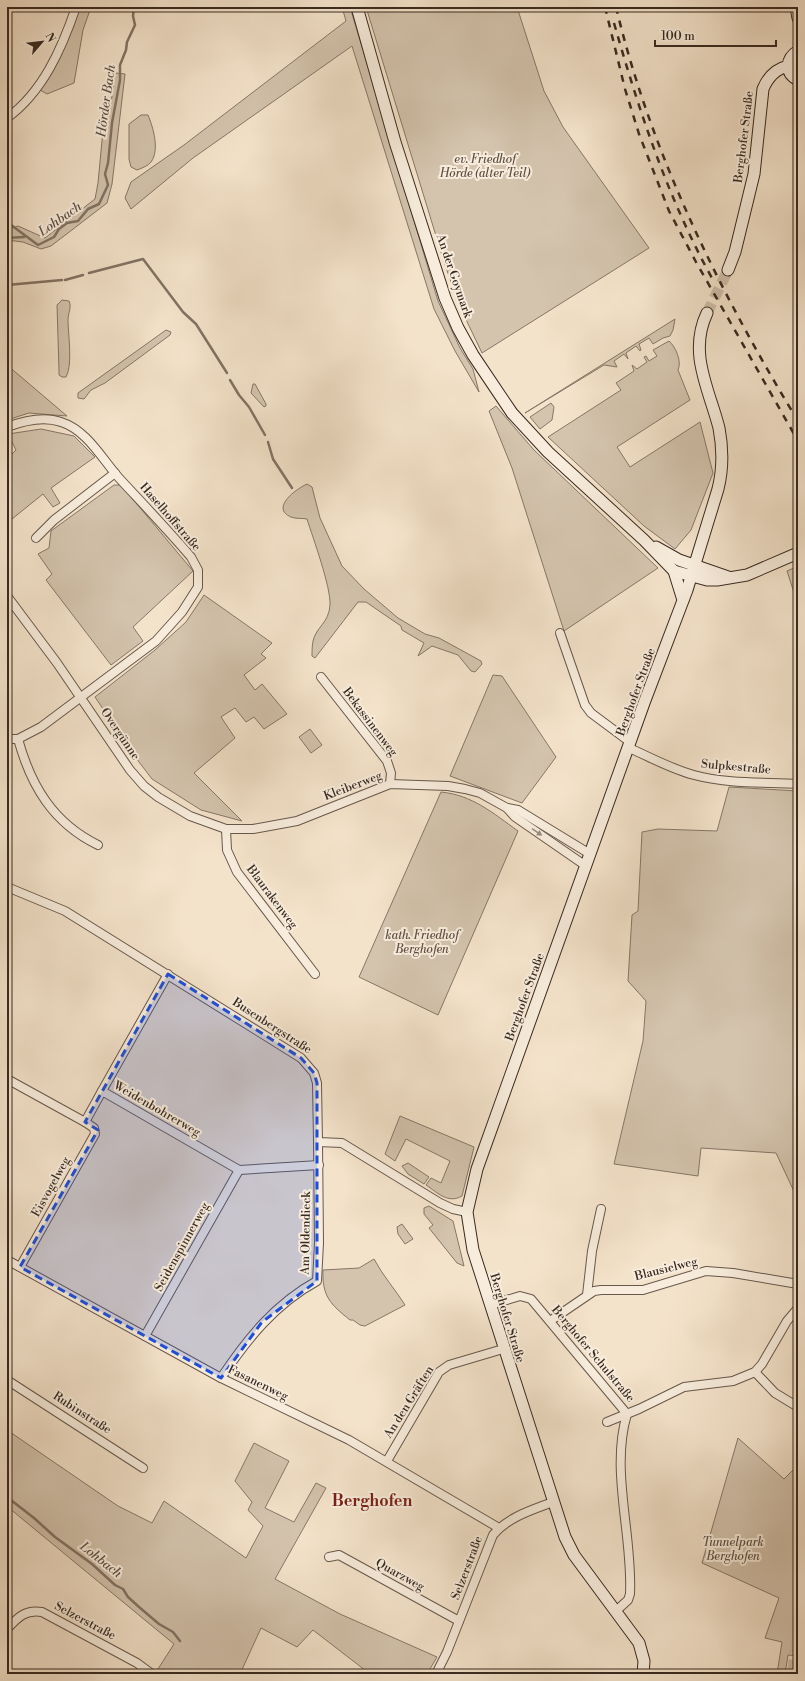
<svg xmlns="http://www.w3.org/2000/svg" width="805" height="1681" viewBox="0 0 805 1681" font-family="'Libre Bodoni',serif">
<rect width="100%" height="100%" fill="#f4e3cb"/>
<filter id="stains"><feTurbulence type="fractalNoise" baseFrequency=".005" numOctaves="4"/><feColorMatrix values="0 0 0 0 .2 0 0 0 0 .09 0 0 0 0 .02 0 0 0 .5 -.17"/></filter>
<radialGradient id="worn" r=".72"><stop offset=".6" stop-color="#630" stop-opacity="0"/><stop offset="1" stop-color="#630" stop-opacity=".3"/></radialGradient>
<g fill="#d4c4ae" stroke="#867768">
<path d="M80 7H91L83 30 74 83 47 94 40 90C57 64 69 37 80 7Z"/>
<path d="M342 7H350L438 301 460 348 473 369 479 392 455 351 434 309 352 46 193 158 131 209 125 198 131 182 184 145 346 21Z"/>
<path d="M366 7H517L544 91 563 127 649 248 482 353 460 307 444 262Z"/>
<path d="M115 73 125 74 112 184 107 203 51 246 41 249 23 242 7 240 9 229 18 226 45 238 95 199 98 183 104 120 110 111Z"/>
<path d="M141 115H148C153 127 160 150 151 162 148 166 142 168 137 170L131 167 129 159V124Z"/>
<path d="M62 300 69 301C72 307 68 313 68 320 68 334 73 365 66 377H62L59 375V370L57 305Z"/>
<path d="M675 319 673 330 670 336 663 338 653 344 649 338 639 344 641 350 640 351 636 346 626 353 628 359 624 354 614 361 617 367 604 365 525 413Z"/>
<path d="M166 330 171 332 170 335 105 383 91 390 84 399 78 398V393Z"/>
<path d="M669 341C676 347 682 362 678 370L690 400 617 447 630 467 700 422 713 473 691 530 675 549 644 526 548 437 621 390 616 383 634 371 632 365 637 369 647 362 644 357 646 356 649 361 657 356 653 350Z"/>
<path d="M7 365 67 416 29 413 7 420Z"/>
<path d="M253 384H255L266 404V406L264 407 251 393Z"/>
<path d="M551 403 554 407 552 420 540 429 530 417Z"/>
<path d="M496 406 534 450 658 568 564 631 512 468 489 411Z"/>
<path d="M41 429 74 436 95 457 51 488 60 503 53 507 43 494 7 523V459L16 450 8 434Z"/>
<path d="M307 484 312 487 320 518 342 566 364 589 398 618 425 634 439 638 481 661 482 664 475 672 471 671 458 655 432 646 418 656 424 643 402 630 401 626 366 602H358L315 658 312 656C312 652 312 646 313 641 316 627 329 623 330 605 331 587 313 538 307 519 302 518 296 519 291 517 270 508 296 489 307 484Z"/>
<path d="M114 485H121L193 571 133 627 143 641 111 665 46 580 52 574 38 554 49 548 51 531Z"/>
<path d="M798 566V605L787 571Z"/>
<path d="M204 595 272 643 261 654 266 658 244 675 255 690 262 684 287 714 264 729 254 717 246 722 235 708 221 717 235 738 194 773 242 821 201 810 152 779 136 758 95 697 155 650 186 622Z"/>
<path d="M493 675 502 676 556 757 522 803 450 776Z"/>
<path d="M310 729 322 745 311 753 299 737Z"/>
<path d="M729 787 798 791V1200L776 1153 701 1148 698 1176 614 1164 643 1041 646 1001 628 981 632 915 638 911 642 832 658 829 717 831Z"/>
<path d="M441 792C472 795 493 813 518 831L438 1015 359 977Z"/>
<path d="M400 1116 474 1147 462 1196C448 1204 438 1193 426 1185L431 1178 441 1183 450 1161 406 1139 395 1161 385 1154Z"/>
<path d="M408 1163 429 1177 424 1184 408 1174 402 1166Z"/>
<path d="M429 1206 453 1221 464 1266 457 1263 429 1228 433 1225 424 1214V1208Z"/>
<path d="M402 1224 413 1239 405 1244 398 1234 397 1227Z"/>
<path d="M374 1259C383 1276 395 1289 405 1305L365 1326 360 1325 353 1320H350C330 1304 322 1296 323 1270L359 1268Z"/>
<path d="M7 1430 118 1506 152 1523 164 1501 246 1558 263 1526 248 1510 252 1502 235 1481 254 1443 289 1461 265 1508 294 1522 316 1483 326 1488 275 1579 340 1614 437 1657 427 1674H370L313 1630 297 1647 261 1628 240 1674H163L158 1669 174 1644 9 1508 7 1510Z"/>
<path d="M738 1438 784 1479 798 1465V1656L788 1655 785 1674H777L782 1642 765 1638 779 1598 702 1563Z"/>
</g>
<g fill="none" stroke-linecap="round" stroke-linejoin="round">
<g stroke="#827364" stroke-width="2.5">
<path d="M7 222 38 245 54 237 59 229 67 223 78 221 88 209 99 204 108 185 105 174 108 163 112 123 120 80V65L126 50 127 42 135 25 133 16 134 7"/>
<path d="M7 238 24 237"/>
<path d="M89 273 143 259 183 312 196 324 227 373"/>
<path d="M65 280 83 275"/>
<path d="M7 285 62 280"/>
<path d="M230 380 239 395 249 407 265 435"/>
<path d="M268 442 273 459 292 488"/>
<path d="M7 1497 34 1518 55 1537 92 1564 115 1585 123 1589 128 1597 139 1607 159 1624 173 1632 180 1641"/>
</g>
<path stroke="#cebea9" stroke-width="11" stroke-dasharray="11 5.5" stroke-linecap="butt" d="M707 313 728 270"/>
<path stroke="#cebea9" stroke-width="14" stroke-dasharray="14 7" stroke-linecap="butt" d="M794 1674 798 1638"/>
<g stroke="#67584c" stroke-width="10">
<g id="street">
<path d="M7 118C43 92 62 48 76 7"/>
<path d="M7 427C23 421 44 416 61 422 87 430 102 459 119 478 143 504 168 530 191 557L198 570V587L182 612 156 641 41 727 18 739H7"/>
<path d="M36 538 54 520 115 473"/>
<path d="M7 596 57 663 130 770 144 786 158 797 190 816 226 829H253L297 821 390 784 448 786 465 789 480 793 507 808 518 810 590 854"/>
<path d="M560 633 585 705 591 713 630 742"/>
<path d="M321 677 387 761 391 773 390 784"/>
<path d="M18 739C31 786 53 823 98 845"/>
<path d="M629 748C650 757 671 769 694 775 727 784 764 782 798 784"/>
<path d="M507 808 515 817 586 866"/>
<path d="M226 829 227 850 237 872 315 974"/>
<path d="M7 887 65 911 301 1058 314 1073 317 1083 318 1142 342 1143 440 1203 453 1209 467 1212"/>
<path d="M7 1079 85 1122 102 1091 239 1170 319 1165"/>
<path d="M102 1091 168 974"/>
<path d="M7 1260 221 1378 349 1440 499 1528"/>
<path d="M20 1267 95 1134 94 1128 85 1122"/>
<path d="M587 1295 592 1251 601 1209"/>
<path d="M490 1305 520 1296 531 1299 627 1414C610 1470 633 1536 630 1594L628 1600 616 1611"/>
<path d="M550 1321 594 1291 601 1290H643L706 1271 733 1273 798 1284"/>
<path d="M145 1336 239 1170"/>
<path d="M755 1372 775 1393 798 1407"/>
<path d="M221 1378C247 1339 275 1304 317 1281L319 1243 318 1142"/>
<path d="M7 1380 143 1468"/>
<path d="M607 1422 639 1409 684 1387 733 1381 755 1372 762 1364 787 1321 798 1308"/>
<path d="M387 1461 439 1372 449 1365 503 1349"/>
<path d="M329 1557 339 1555 459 1621"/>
<path d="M7 1629C18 1617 26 1609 42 1612L137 1663 152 1674"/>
<path d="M436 1674 447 1652 493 1535C508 1517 532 1510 553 1502"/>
</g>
</g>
<g stroke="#382a21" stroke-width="13">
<g id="secondary">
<path d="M357 7 395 142 445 298 458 328 473 355 512 413 548 452 644 540 674 571 707 580H717L747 575 798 553"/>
<path d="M796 7 798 18"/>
<path d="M798 51C786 58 784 73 798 80"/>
<path d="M728 270 735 252 754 174 763 89C768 77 775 69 788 66"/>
<path d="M656 547 679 560 728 577"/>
<path d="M674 571 683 600"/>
<path d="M643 1674 644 1661 639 1643 574 1555 565 1537 473 1250 467 1212 477 1169 644 703 687 590 718 489C723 469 723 449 719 428 709 389 688 353 707 313"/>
</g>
</g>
<use href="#street" stroke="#f8eddd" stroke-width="8"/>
<use href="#secondary" stroke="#f8eddd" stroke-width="11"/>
<g stroke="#382a21" stroke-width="2.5" stroke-dasharray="7 7" stroke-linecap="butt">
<path d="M605 7 625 89 639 134 669 211 696 262 798 441"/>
<path d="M616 7C651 154 720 293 798 421"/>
<path d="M614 23C639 111 668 199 713 280"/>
</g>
</g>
<defs><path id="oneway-solid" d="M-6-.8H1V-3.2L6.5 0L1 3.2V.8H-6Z"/></defs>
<use fill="#988c7f" href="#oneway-solid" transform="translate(537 832) rotate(34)"/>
<path fill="#1d4ed8" fill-opacity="0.2" stroke="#1d4ed8" stroke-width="3" stroke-dasharray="8 5" stroke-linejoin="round" d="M168 974 301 1058 314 1073 317 1083V1281L262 1322 221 1378 20 1267 98 1130 85 1122Z"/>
<g text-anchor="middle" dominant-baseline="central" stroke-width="4" stroke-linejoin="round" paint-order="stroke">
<g font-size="12" fill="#382a21" stroke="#f8eddd">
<text transform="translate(744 137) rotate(-83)">Berghofer Straße</text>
<text transform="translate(454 276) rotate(71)">An der Goymark</text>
<text transform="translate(170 517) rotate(49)">Haselhoffstraße</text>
<text transform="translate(636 692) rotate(-70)">Berghofer Straße</text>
<text transform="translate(370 722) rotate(53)">Bekassinenweg</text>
<text transform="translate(120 734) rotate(56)">Overgünne</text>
<text transform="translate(736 767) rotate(5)">Sulpkestraße</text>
<text transform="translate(353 786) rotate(-21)">Kleiberweg</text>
<text transform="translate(272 897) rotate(53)">Blaurakenweg</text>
<text transform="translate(525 997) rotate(-70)">Berghofer Straße</text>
<text transform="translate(272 1026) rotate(33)">Busenbergstraße</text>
<text transform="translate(157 1109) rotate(30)">Weidenbohrerweg</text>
<text transform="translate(51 1187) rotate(-61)">Eisvogelweg</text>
<text transform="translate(306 1233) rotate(-89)">Am Oldendieck</text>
<text transform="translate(182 1247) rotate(-61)">Seidenspinnerweg</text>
<text transform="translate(666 1269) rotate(-14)">Blausielweg</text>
<text transform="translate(507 1318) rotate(73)">Berghofer Straße</text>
<text transform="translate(593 1354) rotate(50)">Berghofer Schulstraße</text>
<text transform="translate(258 1383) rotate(26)">Fasanenweg</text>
<text transform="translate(409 1402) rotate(-58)">An den Gräften</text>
<text transform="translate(82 1413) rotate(33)">Rubinstraße</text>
<text transform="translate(467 1568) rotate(-69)">Selzerstraße</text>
<text transform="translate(400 1575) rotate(29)">Quarzweg</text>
<text transform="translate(85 1621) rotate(28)">Selzerstraße</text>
</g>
<g font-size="12" font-style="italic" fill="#5f5044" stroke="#f8eddd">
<text x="485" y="159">ev. Friedhof<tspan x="485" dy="14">Hörde (alter Teil)</tspan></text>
<text x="422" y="935">kath. Friedhof<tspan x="422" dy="14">Berghofen</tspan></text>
<text x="733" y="1542">Tunnelpark<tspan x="733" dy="14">Berghofen</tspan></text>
</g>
<g font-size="13" font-style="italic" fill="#5d4f43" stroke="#f8eddd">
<text transform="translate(106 101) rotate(-82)">Hörder Bach</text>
<text transform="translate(60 219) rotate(-35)">Lohbach</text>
<text transform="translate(101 1560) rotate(38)">Lohbach</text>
</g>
<g font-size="16" font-weight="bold" fill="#7a1f14" stroke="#f8eddd">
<text x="372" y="1501">Berghofen</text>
</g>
</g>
<rect width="805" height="1681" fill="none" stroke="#f4e3cb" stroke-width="24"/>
<rect x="8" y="8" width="789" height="1665" fill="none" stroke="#382a21" stroke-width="2"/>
<rect x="12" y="12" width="781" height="1657" fill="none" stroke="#382a21"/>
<g transform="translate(42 42) rotate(62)" stroke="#f8eddd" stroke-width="3" paint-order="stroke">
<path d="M0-3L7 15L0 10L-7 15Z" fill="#382a21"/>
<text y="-6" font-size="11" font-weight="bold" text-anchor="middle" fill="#382a21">N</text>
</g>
<path d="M655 40v6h121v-6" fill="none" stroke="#382a21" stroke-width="2"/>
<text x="661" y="40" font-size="12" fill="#382a21" stroke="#f8eddd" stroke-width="3" paint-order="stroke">100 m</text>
<rect width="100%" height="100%" filter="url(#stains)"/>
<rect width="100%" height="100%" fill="url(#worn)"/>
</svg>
